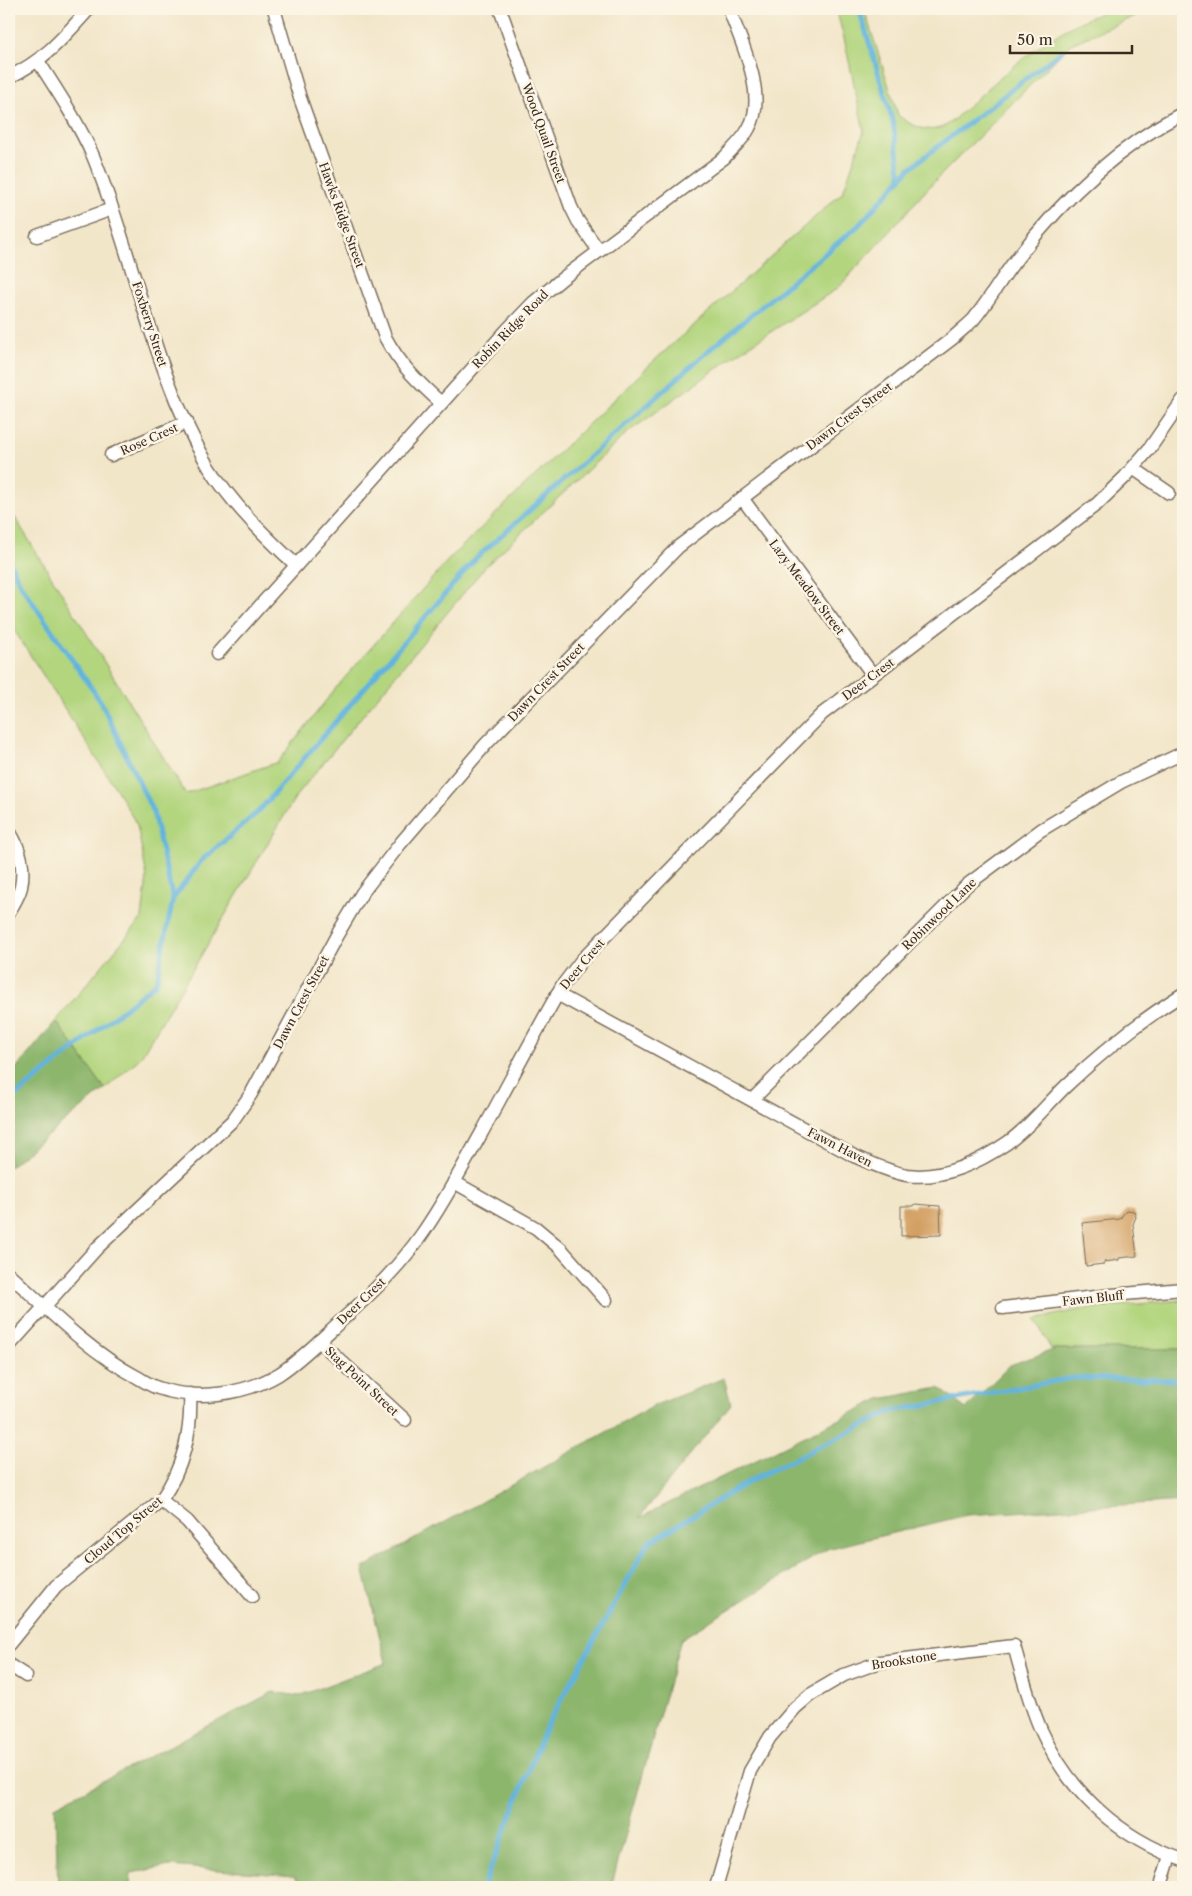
<svg xmlns="http://www.w3.org/2000/svg" width="1192" height="1896" viewBox="0 0 1192 1896" font-family="'Libre Caslon Text',serif">
<rect width="100%" height="100%" fill="#fcf5e5"/>
<filter id="ink" filterUnits="userSpaceOnUse"><feTurbulence type="fractalNoise" baseFrequency=".02" numOctaves="2"/><feDisplacementMap in="SourceGraphic" scale="10" xChannelSelector="R" yChannelSelector="G"/><feConvolveMatrix kernelMatrix="1 2 1 2 8 2 1 2 1" color-interpolation-filters="sRGB"/></filter>
<filter id="wash" filterUnits="userSpaceOnUse"><feTurbulence type="fractalNoise" baseFrequency=".0096" numOctaves="4" result="noise"/><feDisplacementMap in="SourceGraphic" scale="20" xChannelSelector="R" yChannelSelector="G"/><feGaussianBlur stdDeviation="1.12" result="paint"/><feColorMatrix in="noise" values="0 0 0 0 0 0 0 0 0 0 0 0 0 0 0 0 0 1.4 0 .05"/><feComposite in="paint" operator="in"/></filter>
<g filter="url(#wash)">
<rect width="100%" height="100%" fill="#f2e6c9"/>
<g fill="#b2d57e" stroke="#76804e">
<path d="M836 9H864L898 115C909 124 925 133 940 128 944 127 948 124 951 122 1000 78 1049 28 1113 9 1124 6 1140 9 1151 9L1071 44 931 185 838 288 734 356 627 433 485 567 296 796 140 1058 105 1089 56 1021 142 918 147 877 137 825 118 792 9 622V508L186 794 278 762 335 689 450 558 656 359 843 192 864 131 844 38Z"/>
<path d="M1183 1300V1349H1051L1035 1319 1083 1309Z"/>
</g>
<g fill="#8db66d" stroke="#647046">
<path d="M56 1021 105 1089 9 1167V1077Z"/>
<path d="M1056 1349H1183V1501L967 1515 827 1549 681 1639 611 1887H304L294 1876 169 1866 131 1873 130 1887H58L55 1806 273 1692 299 1696 386 1663 363 1568 653 1406 724 1378 731 1404 639 1518 880 1399 939 1388 966 1409 1010 1365Z"/>
</g>
<g fill="none" stroke-linecap="round" stroke-linejoin="round">
<g stroke="#62b4dd" stroke-width="5">
<path d="M859 9 893 122 901 179"/>
<path d="M9 560 20 584 101 702 153 812 173 899 156 983 9 1101"/>
<path d="M173 899 201 861 259 811 475 559 708 351 858 226 910 168 1062 51"/>
<path d="M483 1887 544 1731 648 1543 753 1479 892 1411 1072 1378 1183 1380"/>
</g>
</g>
<g id="blocks">
<g fill="#d3a064">
<path d="M915 1204 940 1206 941 1235 901 1236V1206H914Z"/>
<path d="M1126 1210 1134 1211 1136 1217 1133 1224 1137 1256 1119 1258V1260L1104 1262V1264L1086 1266 1082 1223 1120 1219Z"/>
</g>
</g>
</g>
<g filter="url(#ink)">
<use href="#blocks" fill-opacity="0" stroke="#7b6c5a" stroke-width="1"/>
<g fill="none" stroke-linecap="round" stroke-linejoin="round">
<g stroke="#7b6c5a" stroke-width="15">
<g id="street">
<path d="M274 9 300 98 385 337C400 365 418 382 441 403"/>
<path d="M500 9 571 207 578 221 599 251"/>
<path d="M38 61C58 92 78 122 93 156 135 258 152 371 209 467 233 505 264 535 296 565"/>
<path d="M9 77C44 61 64 37 89 9"/>
<path d="M37 236 112 209"/>
<path d="M111 455 187 422"/>
<path d="M1133 468 1169 493"/>
<path d="M742 498 873 675"/>
<path d="M217 654 507 330 534 302 563 278 724 158C733 148 743 140 749 128 768 95 741 42 729 9"/>
<path d="M9 831C20 848 25 867 21 887 19 896 13 905 9 912"/>
<path d="M557 994 854 1156C871 1163 889 1172 907 1175 942 1180 979 1162 1007 1143 1029 1128 1047 1104 1067 1085 1103 1051 1141 1020 1183 994"/>
<path d="M752 1100 967 885 1041 830 1121 782 1183 753"/>
<path d="M454 1182 536 1228 561 1249 606 1300"/>
<path d="M9 1274C48 1310 90 1352 137 1377 144 1381 151 1386 158 1388 196 1401 244 1395 279 1374 302 1359 322 1338 343 1319 372 1293 399 1267 422 1234 444 1203 462 1168 481 1134 508 1085 534 1035 562 986L581 961 822 714 1097 504 1125 477 1150 448 1183 400"/>
<path d="M1003 1308 1112 1295 1183 1289"/>
<path d="M319 1341 405 1420"/>
<path d="M9 1346 97 1248 233 1120 251 1094 337 935 362 893 400 844 486 744 678 547 953 338C959 332 967 326 973 320 989 301 1000 280 1015 261 1060 202 1117 147 1183 113"/>
<path d="M161 1500 187 1521 252 1596"/>
<path d="M9 1644 56 1586 161 1500C183 1469 192 1431 190 1394"/>
<path d="M9 1665 26 1676"/>
<path d="M1162 1882 1170 1856"/>
<path d="M716 1887 750 1771 770 1737 795 1708 810 1695 844 1675 880 1662 1014 1646C1022 1674 1029 1703 1041 1730 1068 1791 1120 1839 1183 1860"/>
</g>
</g>
<use href="#street" stroke="#fff" stroke-width="12"/>
</g>
</g>
<g text-anchor="middle" dominant-baseline="central" stroke-width="5" stroke-linejoin="round" paint-order="stroke">
<g font-size="12" fill="#3b2a1e" stroke="#fcf5e5">
<text transform="translate(544 133) rotate(70)">Wood Quail Street</text>
<text transform="translate(342 215) rotate(70)">Hawks Ridge Street</text>
<text transform="translate(150 324) rotate(72)">Foxberry Street</text>
<text transform="translate(510 329) rotate(-46)">Robin Ridge Road</text>
<text transform="translate(849 416) rotate(-37)">Dawn Crest Street</text>
<text transform="translate(149 439) rotate(-24)">Rose Crest</text>
<text transform="translate(807 587) rotate(53)">Lazy Meadow Street</text>
<text transform="translate(868 679) rotate(-37)">Deer Crest</text>
<text transform="translate(546 682) rotate(-46)">Dawn Crest Street</text>
<text transform="translate(939 914) rotate(-44)">Robinwood Lane</text>
<text transform="translate(582 964) rotate(-50)">Deer Crest</text>
<text transform="translate(301 1002) rotate(-62)">Dawn Crest Street</text>
<text transform="translate(840 1147) rotate(27)">Fawn Haven</text>
<text transform="translate(1093 1298) rotate(-6)">Fawn Bluff</text>
<text transform="translate(361 1301) rotate(-44)">Deer Crest</text>
<text transform="translate(362 1381) rotate(43)">Stag Point Street</text>
<text transform="translate(123 1530) rotate(-40)">Cloud Top Street</text>
<text transform="translate(904 1660) rotate(-9)">Brookstone</text>
</g>
</g>
<rect width="1192" height="1896" fill="none" stroke="#fcf5e5" stroke-width="30"/>
<path d="M1010 45v8h122v-8" fill="none" stroke="#3b2a1e" stroke-width="2.5"/>
<text x="1017" y="45" font-size="15" fill="#3b2a1e" stroke="#fcf5e5" stroke-width="4" paint-order="stroke">50 m</text>
</svg>
